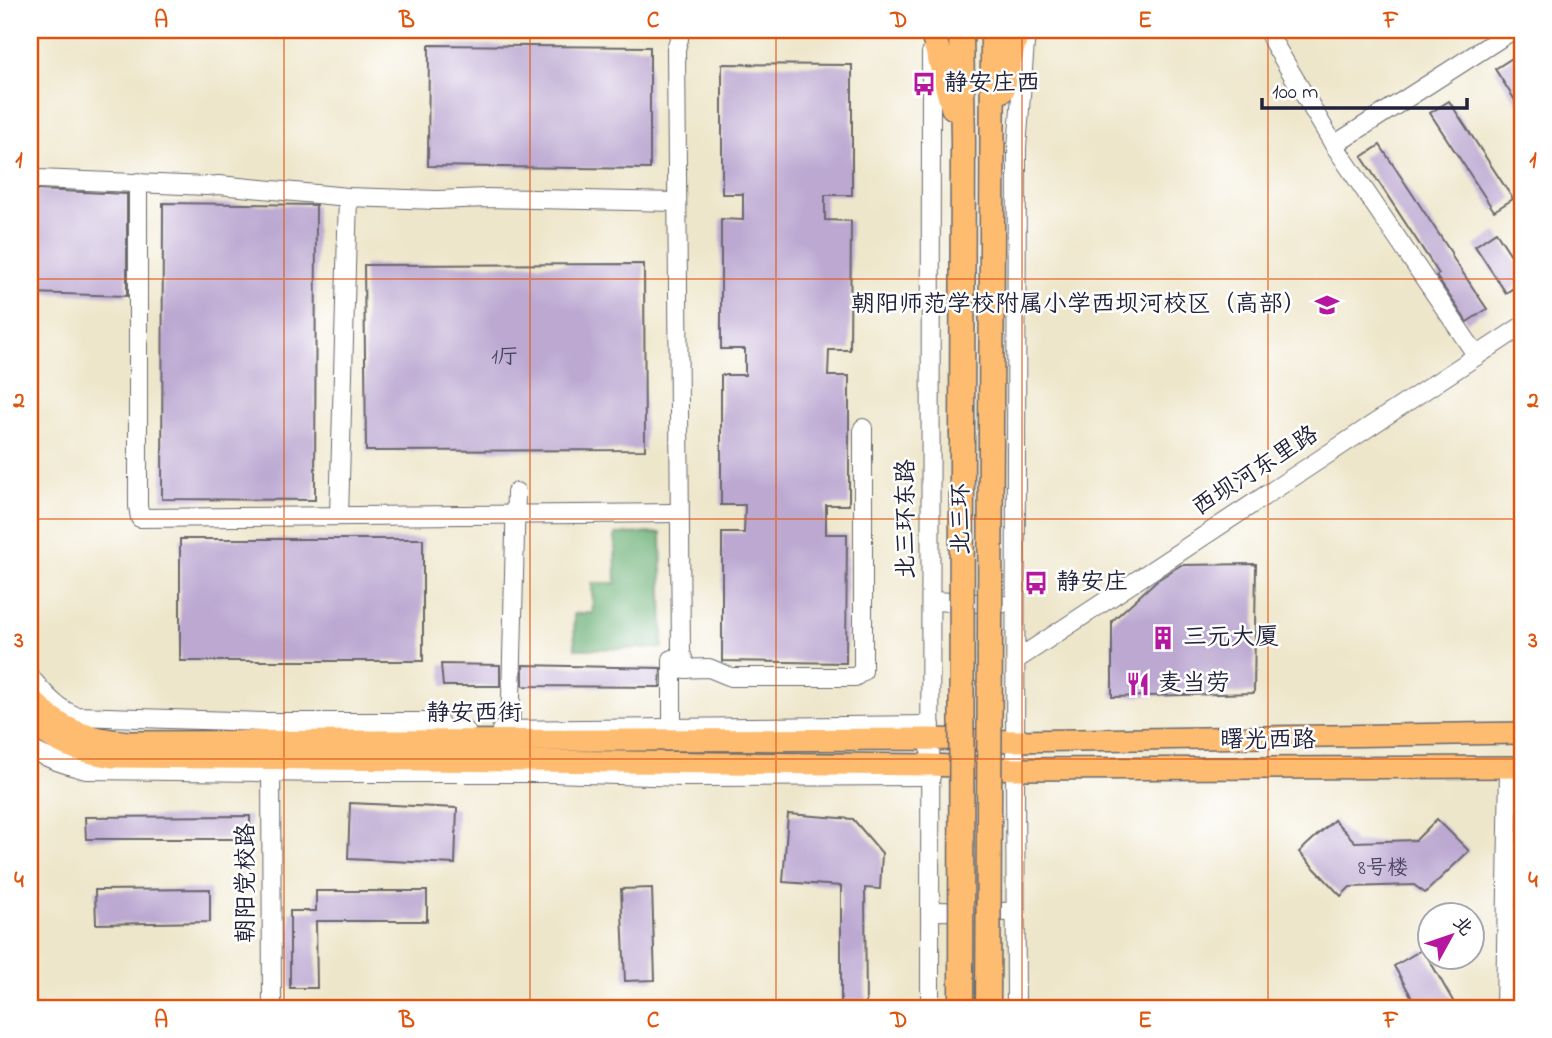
<svg xmlns="http://www.w3.org/2000/svg" width="1552" height="1038" viewBox="0 0 1552 1038" font-family="'Indie Flower','LXGW WenKai TC',sans-serif">
<rect width="100%" height="100%" fill="#fff"/>
<filter id="ink" filterUnits="userSpaceOnUse"><feTurbulence type="fractalNoise" baseFrequency=".0143" numOctaves="2"/><feDisplacementMap in="SourceGraphic" scale="14" xChannelSelector="R" yChannelSelector="G"/><feConvolveMatrix kernelMatrix="1 2 1 2 8 2 1 2 1" color-interpolation-filters="sRGB"/></filter>
<filter id="wash" filterUnits="userSpaceOnUse"><feTurbulence type="fractalNoise" baseFrequency=".00686" numOctaves="4" result="noise"/><feDisplacementMap in="SourceGraphic" scale="28" xChannelSelector="R" yChannelSelector="G"/><feGaussianBlur stdDeviation="1.57" result="paint"/><feColorMatrix in="noise" values="0 0 0 0 0 0 0 0 0 0 0 0 0 0 0 0 0 1.4 0 .05"/><feComposite in="paint" operator="in"/></filter>
<g filter="url(#wash)">
<rect width="100%" height="100%" fill="#eee6ca"/>
<path fill="#6eb278" stroke="#486a5a" stroke-width="2" d="M661 533 663 648 575 649 574 614 593 613 592 583H616L615 534Z"/>
<g id="blocks">
<g fill="#bca8d1">
<path d="M429 45 650 47V169L428 166Z"/>
<path d="M1514 57 1522 71V111L1495 69Z"/>
<path d="M722 64 852 65V195H825V220L851 221 850 350H829L828 376H849V505H826V534H847L846 663 722 661V533H744L745 505H721V375H745V349H721V219L743 220V194H722Z"/>
<path d="M1449 101 1513 199 1494 211 1430 113Z"/>
<path d="M1380 145 1452 254 1451 255 1487 309 1467 322 1436 276 1439 274 1362 157Z"/>
<path d="M30 186 38 190 127 194V296L30 293Z"/>
<path d="M163 203 316 205 315 500 162 499Z"/>
<path d="M1496 232 1522 272V282L1506 293 1475 246Z"/>
<path d="M644 264 645 450 366 451 364 265Z"/>
<rect x="180" y="539" width="243" height="122"/>
<path d="M1256 564 1254 693 1112 697V621L1156 581 1181 565Z"/>
<path d="M441 664 500 665V686H443Z"/>
<path d="M523 665 661 668 660 687 523 686Z"/>
<path d="M350 803 457 808 455 864 348 859Z"/>
<path d="M788 814 853 819 882 853 880 889 865 888 866 1008H841V886L783 882Z"/>
<path d="M250 816V839H86L85 817Z"/>
<path d="M1437 819 1469 851 1425 893 1414 885 1350 887 1341 896 1299 852 1334 820 1355 842 1416 840Z"/>
<path d="M652 888 655 980 625 981 621 889Z"/>
<path d="M210 889V922L96 924 95 890Z"/>
<path d="M316 891H427V921H316L317 988H290V911H316Z"/>
<path d="M1423 949 1457 1008H1418L1394 966Z"/>
</g>
</g>
</g>
<g filter="url(#ink)">
<use href="#blocks" fill-opacity="0" stroke="#69676d" stroke-width="2"/>
<g fill="none" stroke-linecap="round" stroke-linejoin="round">
<g stroke="#69676d" stroke-width="20">
<g id="minor">
<path d="M679 30V39L676 49 681 653 687 669"/>
<path d="M1268 30 1273 42 1334 145 1477 356"/>
<path d="M1334 145 1513 30"/>
<path d="M38 179 207 186 219 185 348 197 437 200 486 198 677 202"/>
<path d="M138 182V506L140 518 679 513"/>
<path d="M339 516 348 197"/>
<path d="M931 601 1001 604"/>
<path d="M1016 660 1522 326"/>
<path d="M672 669 709 668 731 677H855L863 671V428"/>
<path d="M30 677C44 693 55 708 76 716L264 722H439L445 731H466"/>
<path d="M501 730 931 725"/>
<path d="M510 740 516 492"/>
<path d="M672 740V659"/>
<path d="M30 749C48 759 66 765 86 770L341 773H550L684 777 931 776"/>
<path d="M271 761 272 1008"/>
<path d="M930 911 1015 912"/>
<path d="M930 1008 931 53"/>
<path d="M1016 1008 1015 769 1017 148 1026 30"/>
<path d="M1505 1008 1509 767"/>
</g>
</g>
<g stroke="#69676d" stroke-width="24">
<g id="major">
<path d="M30 697C61 731 84 738 129 742L931 739 1016 741 1522 733"/>
<path d="M30 721C55 745 79 752 113 757L931 765 1015 769 1522 767"/>
</g>
</g>
<g stroke="#69676d" stroke-width="27">
<g id="highway">
<path d="M932 30 953 107"/>
<path d="M961 30 963 142 962 432"/>
<path d="M1002 90 1017 30"/>
<path d="M991 433 993 30"/>
</g>
</g>
<use href="#minor" stroke="#fff" stroke-width="18"/>
<use href="#major" stroke="#fdbc70" stroke-width="21"/>
<use href="#highway" stroke="#fdbc70" stroke-width="24"/>
<g stroke="#69676d" stroke-width="27" stroke-linecap="butt">
<g id="highway-bridge">
<path d="M961 1008 962 432"/>
<path d="M988 1008 991 433"/>
</g>
</g>
<use href="#highway-bridge" stroke="#fdbc70" stroke-width="24"/>
</g>
</g>
<path fill="none" stroke="#de560e" stroke-width="2" stroke-opacity="0.55" d="M284 30V1008M530 30V1008M776 30V1008M1022 30V1008M1268 30V1008M30 279H1522M30 519H1522M30 759H1522"/>
<defs>
<g id="bus-bare" transform="scale(1.89)"><path d="M-5-6H5V4H4V6H2V4H-2V6H-4V4H-5ZM-3.5-4V0h7V-4ZM-3.5 1.2v1.5H-2V1.2ZM2 1.2v1.5H3.5V1.2Z" fill="#b5179e" stroke="#fff" stroke-width="2.5" paint-order="stroke"/></g>
<g id="school-bare" transform="scale(1.89)"><path d="M0-5L7-2L0 1L-7-2ZM-4 1L0 2.5L4 1V4Q0 6-4 4Z" fill="#b5179e" stroke="#fff" stroke-width="2.5" paint-order="stroke"/></g>
<g id="building-bare" transform="scale(1.89)"><path d="M-4-6H4V6H1V3H-1V6H-4ZM-2.5-4.3h1.7v1.8h-1.7ZM.8-4.3h1.7v1.8H.8ZM-2.5-1h1.7V.8h-1.7ZM.8-1h1.7V.8H.8Z" fill="#b5179e" stroke="#fff" stroke-width="2.5" paint-order="stroke"/></g>
<g id="restaurant-bare" transform="scale(1.89)"><path d="M-5-6h1v4h1v-4h1v4h1v-4h1v5L-1.5 .5V6h-2V.5L-5-1ZM5-6V6H3V1.5H1.5Q1.5-4 5-6Z" fill="#b5179e" stroke="#fff" stroke-width="2.5" paint-order="stroke"/></g>
</defs>
<g fill-rule="evenodd">
<use href="#bus-bare" x="924" y="84"/>
<use href="#school-bare" x="1327" y="305"/>
<use href="#bus-bare" x="1036" y="583"/>
<use href="#building-bare" x="1163" y="638"/>
<use href="#restaurant-bare" x="1138" y="684"/>
</g>
<g text-anchor="middle" dominant-baseline="central" stroke-width="5" stroke-linejoin="round" paint-order="stroke">
<g font-size="21" fill="#484460">
<text x="505" y="358">1厅</text>
<text x="1383" y="869">8号楼</text>
</g>
<g font-size="24" fill="#22223b" stroke="#fff" text-anchor="start">
<text x="944" y="84">静安庄西</text>
<text x="1307" y="305" text-anchor="end">朝阳师范学校附属小学西坝河校区（高部）</text>
<text x="1056" y="583">静安庄</text>
<text x="1183" y="638">三元大厦</text>
<text x="1158" y="684">麦当劳</text>
</g>
<g font-size="24" fill="#22223b" stroke="#fff">
<text transform="translate(1256 472) rotate(-33)">西坝河东里路</text>
<text transform="translate(907 519) rotate(-90)">北三环东路</text>
<text transform="translate(962 519) rotate(-90)">北三环</text>
<text x="474" y="714">静安西街</text>
<text x="1268" y="741">曙光西路</text>
<text transform="translate(247 883) rotate(-90)">朝阳党校路</text>
</g>
</g>
<rect width="1552" height="1038" fill="none" stroke="#fff" stroke-width="77"/>
<g transform="translate(1451 936) rotate(50)"><circle r="33" fill="#ffffff" stroke="#a7a7b1" stroke-width="2"/>
<path d="M0-5L12 26L0 18L-12 26Z" fill="#b5179e"/>
<text y="-10" font-size="19" font-weight="bold" text-anchor="middle" fill="#22223b">北</text>
</g>
<path d="M1262 98v10h205v-10" fill="none" stroke="#22223b" stroke-width="3.5"/>
<text x="1272" y="98" font-size="21" fill="#22223b" stroke="#ffffff" stroke-width="5" paint-order="stroke">100 m</text>
<rect x="38" y="38" width="1476" height="962" fill="none" stroke="#de560e" stroke-width="2.5"/>
<g font-size="23" text-anchor="middle" font-weight="bold" fill="#de560e">
<text x="161" y="27">A</text>
<text x="407" y="27">B</text>
<text x="653" y="27">C</text>
<text x="899" y="27">D</text>
<text x="1145" y="27">E</text>
<text x="1391" y="27">F</text>
<text x="19" y="167">1</text>
<text x="1533" y="167">1</text>
<text x="19" y="407">2</text>
<text x="1533" y="407">2</text>
<text x="19" y="647">3</text>
<text x="1533" y="647">3</text>
<text x="19" y="887">4</text>
<text x="1533" y="887">4</text>
<text x="161" y="1027">A</text>
<text x="407" y="1027">B</text>
<text x="653" y="1027">C</text>
<text x="899" y="1027">D</text>
<text x="1145" y="1027">E</text>
<text x="1391" y="1027">F</text>
</g>
</svg>
